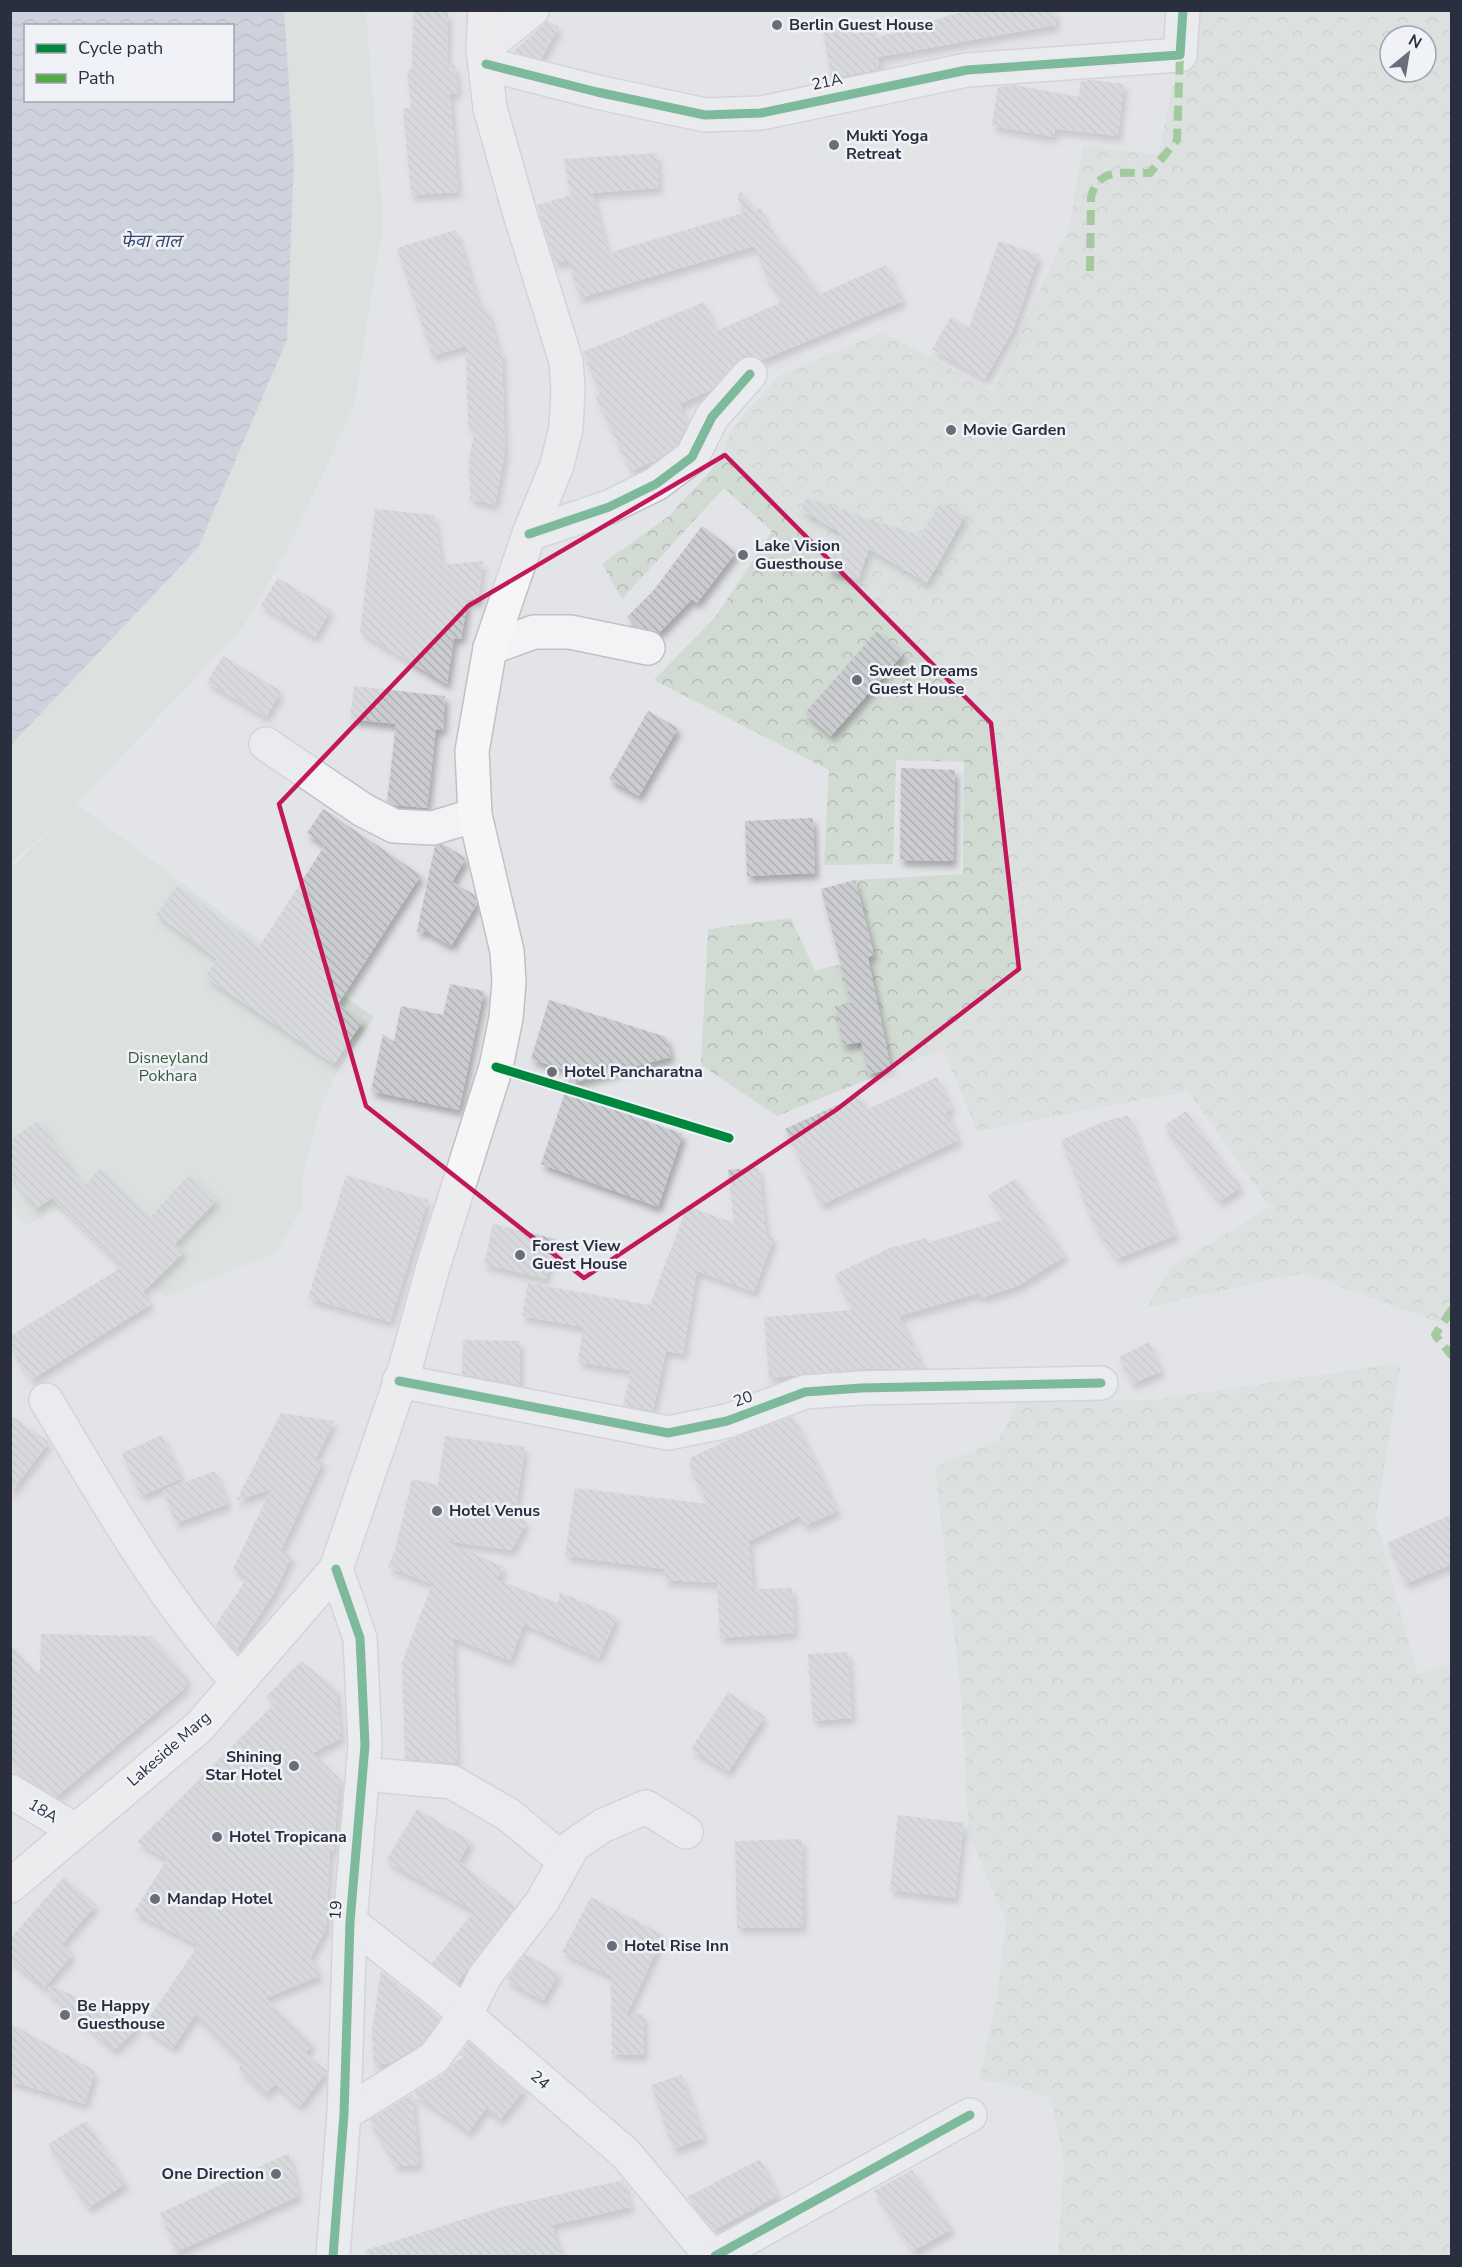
<svg xmlns="http://www.w3.org/2000/svg" width="1462" height="2267" viewBox="0 0 1462 2267" font-family="'Nunito Sans','Noto Sans Devanagari',sans-serif">
<defs>
<pattern id="forest-crowns" width="20" height="18" patternUnits="userSpaceOnUse" patternTransform="scale(1.5)"><rect width="20" height="18" fill="#d2dbd3"/><path d="M2 6a3 3 0 1 1 6 0M12 15a3 3 0 1 1 6 0" fill="none" stroke="#b4bcb6"/></pattern>
<pattern id="water-waves" width="16" height="10" patternUnits="userSpaceOnUse" patternTransform="scale(1.5)"><rect width="16" height="10" fill="#b3bdd1"/><path d="M0 5q4-4 8 0t8 0" fill="none" stroke="#929aab"/></pattern>
<pattern id="building-back-hatch" width="6" height="6" patternUnits="userSpaceOnUse" patternTransform="scale(1.5)"><rect width="6" height="6" fill="#cbccd0"/><path d="M-1 5l2 2M0 0l6 6M5-1l2 2" fill="none" stroke="#aeb0b4"/></pattern>
<filter id="shadow"><feDropShadow dx="3.5" dy="6" stdDeviation="3" flood-color="#0004"/></filter>
</defs>
<rect width="100%" height="100%" fill="#e3e4e7"/>
<g fill="url(#forest-crowns)" fill-rule="evenodd">
<path d="M1189 11H1451V1327L1303 1273 1147 1307 1172 1266 1270 1207 1188 1091 977 1131 943 1049 777 1116 701 1065 708 929 791 918 815 971 874 955 855 880 963 874 964 762 896 760 893 864 824 865 829 770 654 680 716 616 772 531 724 488 622 599 602 564 669 516 713 468 737 422 780 375 883 332 993 392 1070 225 1083 146 1158 155ZM1390 36H1426V72H1390Z"/>
<path d="M1401 1363 1376 1520 1417 1674 1451 1665V2256H1058L1064 2162 1051 2098 1009 2084 979 2080 997 1997 1006 1922 969 1834 961 1696 935 1467 998 1441 1018 1402 1153 1400Z"/>
</g>
<path fill="#d2dbd3" d="M284 11H366L383 224 354 406 288 549 243 627 77 804 238 925 374 1017 336 1074 318 1115 303 1173 302 1208 275 1253 165 1297 113 1258 62 1208 25 1225 11 1205V869L63 817 11 863V745L198 548 287 340 294 160Z"/>
<path fill="url(#water-waves)" fill-rule="evenodd" d="M11 10 284 11 294 160 287 340 198 548 11 745ZM26 26H232V100H26Z"/>
<g fill="url(#building-back-hatch)" filter="url(#shadow)">
<path d="M968 10H1055L1056 25 879 57V69L831 79 823 31 870 24 873 39Z"/>
<path d="M413 12H448L447 65H455L458 93 450 94 458 192 411 195 403 108H411L407 69H412Z"/>
<path d="M547 21 559 27 541 59 513 52Z"/>
<path d="M1090 80 1124 84 1118 136 1055 129 1054 137 992 126 998 87 1015 85 1079 97 1081 81Z"/>
<path d="M657 153 659 188 592 193 608 253 743 213 737 194 741 192 755 210 761 208 765 222 820 294 886 265 903 301 762 360 753 356H744L711 390 680 404 688 423 677 445 657 460 631 471 595 395 600 393 583 352 704 302 716 331 784 301 767 279 755 246 580 298 568 260 555 264 537 205 575 194H570L564 159Z"/>
<path d="M456 230 480 308 486 306 499 352H502L505 453 495 505 470 499 469 459 475 427H468L466 346 432 356 397 248Z"/>
<path d="M999 241 1039 255 1013 330 985 379 932 349 951 317 969 328Z"/>
<path d="M806 498 921 536 940 502 965 516 927 583 869 549 858 580 828 570 841 533 801 510Z"/>
<path d="M375 509 434 515 442 565 483 561 478 601 468 599 461 639 454 638 447 684 360 632Z"/>
<path d="M702 526 736 552 697 603 692 599 659 633 637 627 627 617 653 591Z"/>
<path d="M278 578 331 610 315 637 261 605Z"/>
<path d="M877 631 903 654 831 736 805 713Z"/>
<path d="M223 656 281 691 266 717 207 682Z"/>
<path d="M354 686 445 696 443 730 436 729 427 808 394 805 387 801 396 724 350 719Z"/>
<path d="M648 711 678 728 639 796 609 779Z"/>
<path d="M901 768 955 770 953 861 900 860Z"/>
<path d="M323 809 421 875 338 1004 363 1021 334 1064 205 977 217 959 156 914 177 886 259 947 325 845 307 833Z"/>
<path d="M813 818 815 873 747 876 745 821Z"/>
<path d="M443 844 466 858 452 882 475 895 477 904 451 946 424 930 422 933 417 931 435 846Z"/>
<path d="M855 880 874 955 868 957 891 1069 869 1074 861 1042 843 1045 835 1006 851 1003 821 889Z"/>
<path d="M450 984 484 991 459 1110 371 1091 383 1034 394 1042 401 1006 443 1015Z"/>
<path d="M549 1000 666 1037 671 1057 568 1084 572 1072 531 1059Z"/>
<path d="M937 1077 952 1109 946 1112 959 1140 821 1205 785 1129 859 1095 866 1110Z"/>
<path d="M565 1092 683 1134 658 1207 541 1164Z"/>
<path d="M1186 1111 1241 1187 1219 1202 1164 1126Z"/>
<path d="M1128 1115 1176 1235 1116 1259 1094 1226 1061 1140 1103 1122Z"/>
<path d="M38 1121 84 1186 100 1169 149 1218 190 1174 217 1200 175 1244 184 1252 143 1292 151 1304 31 1380 10 1347V1336L122 1267 52 1198 36 1209 10 1174V1140Z"/>
<path d="M759 1167 766 1234 774 1237 754 1292 697 1271 683 1354 666 1351 653 1411 623 1405 631 1371 578 1362 583 1327 522 1316 528 1283 650 1305 687 1206 734 1223 728 1170Z"/>
<path d="M346 1175 428 1200 390 1322 308 1298Z"/>
<path d="M1015 1179 1065 1256 1018 1286 981 1298 979 1293 899 1316 924 1368 860 1369 769 1378 764 1317 852 1310 835 1274 890 1248 927 1238 928 1243 1004 1219 988 1195Z"/>
<path d="M493 1224 555 1239 546 1279 484 1264Z"/>
<path d="M463 1340 520 1341V1385L462 1374Z"/>
<path d="M1149 1342 1162 1371 1132 1384 1119 1357Z"/>
<path d="M281 1413 334 1421 316 1458 323 1461 281 1550 292 1556 273 1595 236 1650 215 1626 248 1577 233 1569 271 1489 236 1501Z"/>
<path d="M10 1415 49 1442 10 1494Z"/>
<path d="M793 1416 838 1511 804 1526 800 1516 749 1541 753 1589 792 1588 795 1633 720 1638 717 1583 664 1580 665 1569 565 1556 575 1488 708 1504 690 1469V1458L728 1440Z"/>
<path d="M162 1435 182 1478 141 1496 122 1453Z"/>
<path d="M445 1436 525 1447 515 1516 527 1521 512 1550 445 1541 504 1567 497 1580 558 1603 560 1592 617 1617 599 1658 524 1624 510 1661 453 1638 457 1763 405 1759 402 1663 432 1584 388 1567 395 1550 412 1479 438 1485Z"/>
<path d="M215 1471 228 1504 176 1523 163 1490Z"/>
<path d="M1452 1514V1564L1405 1584 1387 1543Z"/>
<path d="M41 1634 151 1636 186 1676V1687L56 1797 27 1779 10 1761V1644L40 1677Z"/>
<path d="M848 1652 852 1718 813 1721 808 1654Z"/>
<path d="M301 1661 336 1688 341 1738 313 1753 340 1779 333 1852 330 1850 326 1929 311 1956 319 1976 266 1998 313 2044 305 2053 327 2071 300 2106 275 2084 266 2094 238 2069 244 2063 195 2015 173 2048 143 2027 198 1945 134 1912 167 1859 137 1842 275 1703 266 1697Z"/>
<path d="M728 1692 765 1716 728 1772 691 1749Z"/>
<path d="M417 1809 471 1841 459 1861 515 1907 457 1983 432 1963 474 1911 386 1861Z"/>
<path d="M898 1815 964 1823 955 1898 890 1890Z"/>
<path d="M802 1839 803 1927 737 1928 735 1841Z"/>
<path d="M64 1877 96 1905 62 1944 73 1954 44 1988 10 1959V1939Z"/>
<path d="M591 1897 664 1935 627 2014H644V2055L612 2054 611 1976 562 1952Z"/>
<path d="M525 1954 559 1973 543 2001 506 1980Z"/>
<path d="M381 1971 440 2018 421 2044 390 2063 374 2065 372 2031Z"/>
<path d="M50 1985 140 2026 114 2050 47 1991Z"/>
<path d="M10 2023 95 2071 85 2104 10 2081Z"/>
<path d="M469 2042 524 2090 500 2120 486 2108 469 2132 413 2093 444 2074 454 2063 467 2055 459 2056Z"/>
<path d="M681 2075 704 2138 673 2149 651 2085Z"/>
<path d="M412 2094 419 2165 396 2166 369 2120Z"/>
<path d="M86 2121 126 2184 88 2208 48 2144Z"/>
<path d="M289 2153 299 2196 176 2252 160 2213Z"/>
<path d="M760 2159 778 2196 714 2230 687 2197Z"/>
<path d="M912 2170 952 2229 913 2251 874 2191Z"/>
<path d="M623 2180 631 2207 552 2225 561 2256H367L366 2250 502 2207Z"/>
</g>
<g fill="none" stroke-linecap="round" stroke-linejoin="round">
<g stroke="#c1c2c5" stroke-width="36">
<g id="minor">
<path d="M483 49 532 10"/>
<path d="M486 64 597 92 705 115 761 113 967 70 1180 55 1183 10"/>
<path d="M529 534 609 507 656 484 692 457 712 417 750 374"/>
<path d="M490 648 534 632H570L648 648"/>
<path d="M266 744 363 810 394 826 433 828 475 815"/>
<path d="M399 1381 668 1433 727 1421 805 1392 861 1388 1101 1383"/>
<path d="M46 1400C105 1498 160 1597 238 1682"/>
<path d="M363 1774 452 1782 509 1815 564 1861"/>
<path d="M10 1791 75 1830"/>
<path d="M350 1922 445 1997 626 2154 711 2256"/>
<path d="M344 2114 434 2058 465 2016 485 1976 542 1902 573 1846 602 1826 646 1807 686 1832"/>
<path d="M333 2256 344 2114 350 1922 365 1745 360 1638 336 1569"/>
<path d="M715 2256 970 2115"/>
</g>
</g>
<g stroke="#bfc1c5" stroke-width="36">
<path id="major" d="M10 1886 199 1727 336 1569 406 1365 433 1267 496 1067 506 1018 509 982 507 951 475 815 472 751 490 648 529 534 557 465 566 428 568 389 566 361 520 214 490 108 483 49 485 10"/>
</g>
<use href="#minor" stroke="#f2f3f5" stroke-width="33"/>
<use href="#major" stroke="#f6f6f7" stroke-width="33"/>
<g stroke="#53ab46" stroke-width="8" stroke-dasharray="15 8" stroke-linecap="butt">
<path d="M1090 271 1091 197C1099 166 1123 174 1150 173L1177 140 1180 55"/>
<path d="M1452 1309 1435 1335 1452 1356"/>
</g>
<g stroke="#f1f2f7" stroke-width="13">
<g id="cycleway">
<path d="M486 64 597 92 705 115 761 113 967 70 1180 55 1183 10"/>
<path d="M529 534 609 507 656 484 692 457 712 417 750 374"/>
<path d="M496 1067 729 1138"/>
<path d="M399 1381 668 1433 727 1421 805 1392 861 1388 1101 1383"/>
<path d="M333 2256 344 2114 350 1922 365 1745 360 1638 336 1569"/>
<path d="M715 2256 970 2115"/>
</g>
</g>
<use href="#cycleway" stroke="#00873e" stroke-width="9"/>
</g>
<path d="M0 0H1462V2267H0ZM725 455 991 723 1019 969 836 1110 584 1278 366 1106 279 804 468 606Z" fill="#e3e4e7" fill-opacity=".55" fill-rule="evenodd"/>
<path fill="none" stroke="#c2185b" stroke-width="4.5" stroke-linejoin="round" d="M725 455 991 723 1019 969 836 1110 584 1278 366 1106 279 804 468 606Z"/>
<g fill="#6b6e7a" stroke="#f1f2f7" stroke-width="2">
<circle cx="777" cy="25" r="6"/>
<circle cx="834" cy="145" r="6"/>
<circle cx="951" cy="430" r="6"/>
<circle cx="743" cy="555" r="6"/>
<circle cx="857" cy="680" r="6"/>
<circle cx="552" cy="1072" r="6"/>
<circle cx="520" cy="1255" r="6"/>
<circle cx="437" cy="1511" r="6"/>
<circle cx="294" cy="1766" r="6"/>
<circle cx="217" cy="1837" r="6"/>
<circle cx="155" cy="1899" r="6"/>
<circle cx="612" cy="1946" r="6"/>
<circle cx="65" cy="2015" r="6"/>
<circle cx="276" cy="2174" r="6"/>
</g>
<g text-anchor="middle" dominant-baseline="central" stroke-width="5" stroke-linejoin="round" paint-order="stroke">
<g font-size="16" font-weight="bold" fill="#2a2f40" stroke="#f1f2f7" text-anchor="start">
<text x="789" y="25">Berlin Guest House</text>
<text x="846" y="136">Mukti Yoga<tspan x="846" dy="18">Retreat</tspan></text>
<text x="963" y="430">Movie Garden</text>
<text x="755" y="546">Lake Vision<tspan x="755" dy="18">Guesthouse</tspan></text>
<text x="869" y="671">Sweet Dreams<tspan x="869" dy="18">Guest House</tspan></text>
<text x="564" y="1072">Hotel Pancharatna</text>
<text x="532" y="1246">Forest View<tspan x="532" dy="18">Guest House</tspan></text>
<text x="449" y="1511">Hotel Venus</text>
<text x="282" y="1757" text-anchor="end">Shining<tspan x="282" dy="18">Star Hotel</tspan></text>
<text x="229" y="1837">Hotel Tropicana</text>
<text x="167" y="1899">Mandap Hotel</text>
<text x="624" y="1946">Hotel Rise Inn</text>
<text x="77" y="2006">Be Happy<tspan x="77" dy="18">Guesthouse</tspan></text>
<text x="264" y="2174" text-anchor="end">One Direction</text>
</g>
<g font-size="16" fill="#2a2f40" stroke="#f1f2f7">
<text transform="translate(827 82) rotate(-12)">21A</text>
<text transform="translate(743 1399) rotate(-20)">20</text>
<text transform="translate(169 1749) rotate(-41)">Lakeside Marg</text>
<text transform="translate(43 1811) rotate(31)">18A</text>
<text transform="translate(336 1910) rotate(-86)">19</text>
<text transform="translate(540 2080) rotate(41)">24</text>
</g>
<g font-size="16" fill="#3a5b38" stroke="#f1f2f7">
<text x="168" y="1058">Disneyland<tspan x="168" dy="18">Pokhara</tspan></text>
</g>
<g font-size="18" font-style="italic" fill="#364972" stroke="#f1f2f7">
<text x="151" y="241">फेवा ताल</text>
</g>
</g>
<rect width="1462" height="2267" fill="none" stroke="#2a2f40" stroke-width="24"/>
<rect x="24" y="24" width="210" height="78" fill="#f1f2f7" stroke="#a1a4ae" stroke-width="1.5"/>
<rect x="36" y="44" width="30" height="9" fill="#00873e" stroke="#a1a4ae" stroke-width="1.5"/>
<text x="78" y="54" font-size="18" fill="#2a2f40">Cycle path</text>
<rect x="36" y="74" width="30" height="9" fill="#53ab46" stroke="#a1a4ae" stroke-width="1.5"/>
<text x="78" y="84" font-size="18" fill="#2a2f40">Path</text>
<g transform="translate(1408 54) rotate(30)"><circle r="28" fill="#f1f2f7" stroke="#a1a4ae" stroke-width="1.5"/>
<path d="M0-4.5L10 22L0 15L-10 22Z" fill="#6b6e7a"/>
<text y="-9" font-size="16" font-weight="bold" text-anchor="middle" fill="#2a2f40">N</text>
</g>
</svg>
